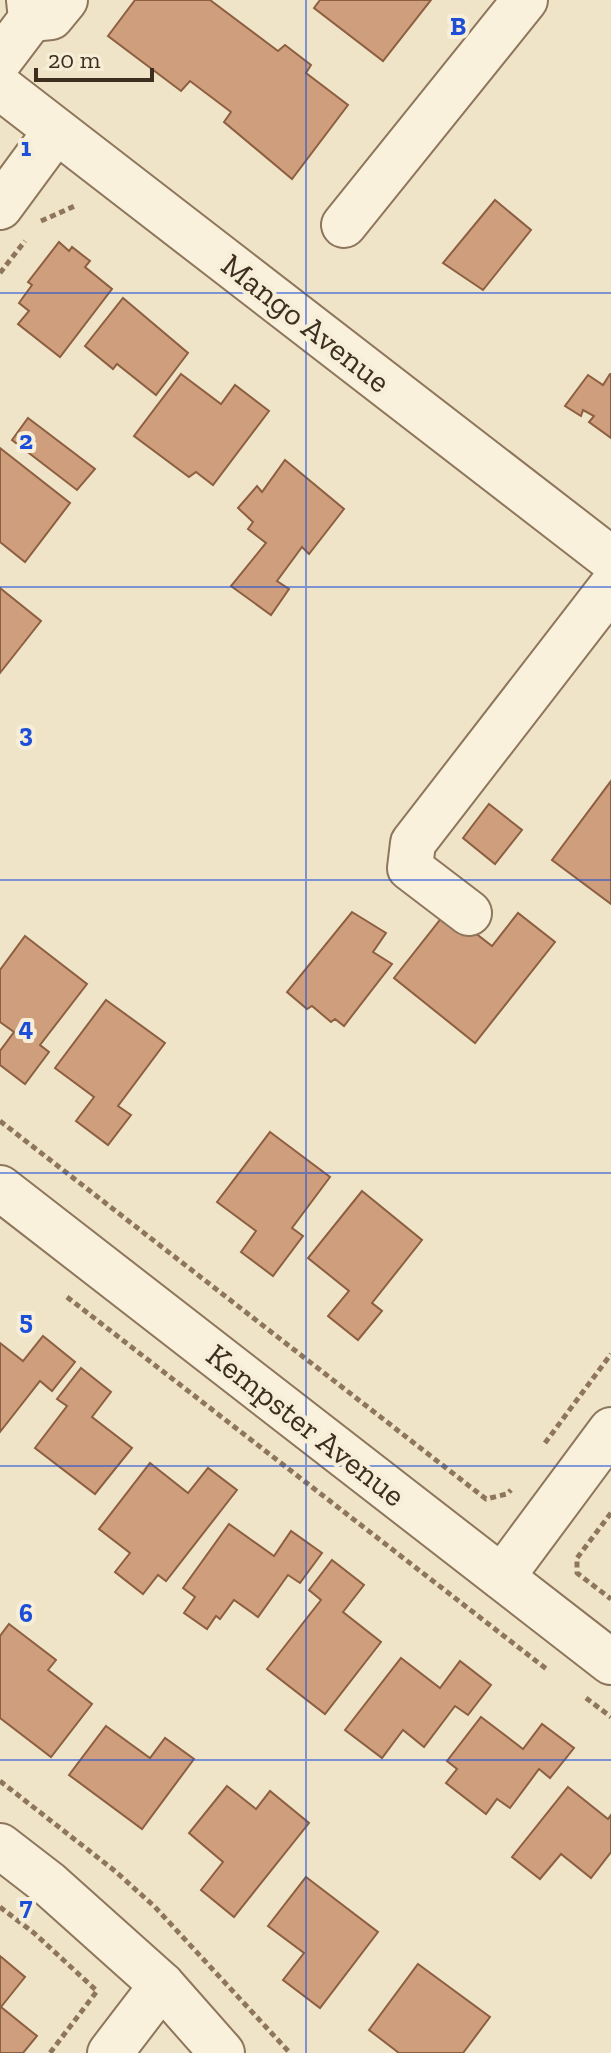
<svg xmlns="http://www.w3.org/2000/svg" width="611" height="2053" viewBox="0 0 611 2053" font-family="'Zilla Slab',serif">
<rect width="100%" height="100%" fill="#f0e4c8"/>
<g fill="#cf9f7d" stroke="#8d5f41" stroke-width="2">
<path d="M135 0H210L278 51 285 45 311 65 306 73 348 105 292 179 224 122 231 112 190 81 181 91 108 36Z"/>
<path d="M320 0H431L383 61 314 8Z"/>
<path d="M495 200 531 230 483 290 443 263Z"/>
<path d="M59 242 69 251 72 247 90 261 85 267 112 289 60 357 18 324 29 311 19 303 32 285 28 282Z"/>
<path d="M123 298 188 353 156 395 117 364 113 369 85 346Z"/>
<path d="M181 374 221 404 235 385 269 411 213 485 196 472 189 477 134 436Z"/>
<path d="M610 374H611V438L589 422 594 416 583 410 581 416 565 406 588 375 603 385Z"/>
<path d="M28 418 95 469 77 490 12 440Z"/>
<path d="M0 448 70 503 25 562 0 542Z"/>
<path d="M285 460 344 509 309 554 302 547 277 581 289 589 271 615 231 586 266 543 248 529 253 522 238 508 257 486 262 492Z"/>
<path d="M0 588 41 621 0 673Z"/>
<path d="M611 781V904L552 860Z"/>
<path d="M489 804 522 830 495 864 463 838Z"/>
<path d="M447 911 492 946 518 913 555 942 475 1043 394 978Z"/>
<path d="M352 912 386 933 373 952 392 964 344 1026 335 1019 331 1022 312 1006 307 1009 287 992Z"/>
<path d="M25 936 87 984 40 1045 49 1052 25 1084 0 1065V1051L14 1032 0 1022V970Z"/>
<path d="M106 1000 165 1043 118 1106 131 1115 108 1145 76 1121 94 1097 55 1068Z"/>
<path d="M270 1132 330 1177 292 1228 303 1236 273 1276 241 1252 256 1231 217 1202Z"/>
<path d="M362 1191 422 1240 372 1303 382 1311 358 1340 328 1316 349 1291 308 1258Z"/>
<path d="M43 1336 75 1362 52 1391 40 1381 0 1432V1343L23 1361Z"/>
<path d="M81 1368 111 1392 92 1417 132 1448 95 1494 35 1448 67 1406 57 1399Z"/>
<path d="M150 1463 188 1493 208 1468 237 1490 166 1581 158 1575 143 1594 115 1572 130 1553 99 1529Z"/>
<path d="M229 1524 274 1556 291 1531 322 1553 300 1583 288 1575 258 1617 234 1600 220 1619 216 1616 207 1629 184 1613 195 1597 183 1588Z"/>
<path d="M332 1560 364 1585 343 1612 381 1642 325 1714 267 1669 321 1600 309 1590Z"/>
<path d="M9 1624 56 1660 48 1670 92 1704 51 1757 0 1718V1636Z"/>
<path d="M401 1658 440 1688 460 1661 491 1685 468 1715 455 1706 424 1747 403 1730 382 1758 345 1730Z"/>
<path d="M481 1717 523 1749 542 1724 574 1748 550 1778 539 1769 510 1808 497 1799 486 1814 446 1783 457 1769 447 1761Z"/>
<path d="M106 1726 150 1758 165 1738 194 1759 142 1829 69 1775Z"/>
<path d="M227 1786 256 1809 270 1791 309 1823 234 1917 201 1890 223 1862 189 1833Z"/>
<path d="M568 1787 608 1819 611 1815V1852L591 1878 561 1854 540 1879 512 1857Z"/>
<path d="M306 1877 378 1932 320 2008 283 1980 304 1953 268 1926Z"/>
<path d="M0 1956 25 1977 1 2007 37 2036 23 2053H0Z"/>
<path d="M418 1964 490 2017 463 2053H399L369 2030Z"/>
</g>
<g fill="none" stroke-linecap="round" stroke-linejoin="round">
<g stroke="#8d765c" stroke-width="48">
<g id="minor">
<path d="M31 19 51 17 65 0"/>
<path d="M0 60 31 19 29 0"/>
<path d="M0 87 611 559"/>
<path d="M0 207 56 131"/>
<path d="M344 225 525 0"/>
<path d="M469 913 410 868 413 843 611 587"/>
<path d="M0 1188 611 1662"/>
<path d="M502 1577 611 1430"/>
<path d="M0 1846 48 1883 162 1985 222 2053"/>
<path d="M110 2053 162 1985"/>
</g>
</g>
<g stroke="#8d765c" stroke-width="5" stroke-dasharray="6 4" stroke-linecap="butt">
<path d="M41 221 77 205"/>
<path d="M0 273 25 241"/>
<path d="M0 1121 486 1499 507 1494 511 1490"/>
<path d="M67 1297 549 1671"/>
<path d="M545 1443 611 1354"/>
<path d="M611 1513 577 1558V1573L611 1599"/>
<path d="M586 1698 611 1717"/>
<path d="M0 1781 115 1871 155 1907 290 2053"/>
<path d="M0 1907 34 1933 97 1991 50 2053"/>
</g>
<use href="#minor" stroke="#faf1dc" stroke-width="44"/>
</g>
<path fill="none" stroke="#1d4ed8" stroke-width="2" stroke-opacity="0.55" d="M306 0V2053M0 293H611M0 587H611M0 880H611M0 1173H611M0 1466H611M0 1760H611"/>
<g text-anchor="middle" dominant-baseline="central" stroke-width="8" stroke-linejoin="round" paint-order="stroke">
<g font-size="32" fill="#3d2e20" stroke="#f7eed8">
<text transform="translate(306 323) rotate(38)">Mango Avenue</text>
<text transform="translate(306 1425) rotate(38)">Kempster Avenue</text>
</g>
</g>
<g font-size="26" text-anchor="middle" font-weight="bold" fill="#1d4ed8" stroke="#f7eed8" stroke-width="8" stroke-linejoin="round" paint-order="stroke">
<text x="458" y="35">B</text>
<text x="26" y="156">1</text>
<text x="26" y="449">2</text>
<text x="26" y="742">3</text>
<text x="26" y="1036">4</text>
<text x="26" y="1329">5</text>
<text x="26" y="1622">6</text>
<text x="26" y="1915">7</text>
</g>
<path d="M36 68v12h116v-12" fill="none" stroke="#3d2e20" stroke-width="4"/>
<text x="48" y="68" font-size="24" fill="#3d2e20" stroke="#f7eed8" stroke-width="6" paint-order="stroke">20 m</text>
</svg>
